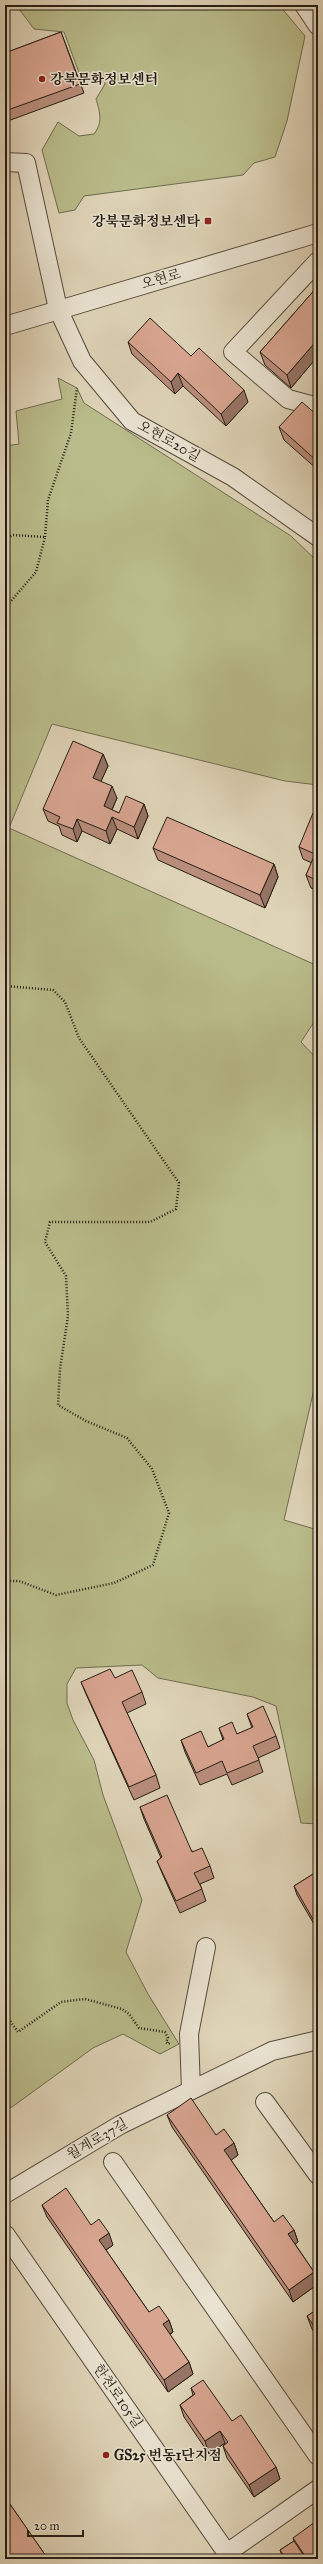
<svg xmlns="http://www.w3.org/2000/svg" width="323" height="2564" viewBox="0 0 323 2564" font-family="'IM FELL Great Primer','Noto Serif KR',serif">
<rect width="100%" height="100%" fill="#dfd4b8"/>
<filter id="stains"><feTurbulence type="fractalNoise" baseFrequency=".005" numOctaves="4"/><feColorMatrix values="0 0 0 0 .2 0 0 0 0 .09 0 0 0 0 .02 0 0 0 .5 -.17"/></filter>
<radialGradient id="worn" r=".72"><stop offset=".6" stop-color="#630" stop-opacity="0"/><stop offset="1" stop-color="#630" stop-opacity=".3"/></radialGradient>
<g fill="#b9bb8a" stroke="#6f6c4f">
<path d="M16 5H279L305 36 287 121 275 157 254 163 243 175 84 196 75 210 59 213 42 150 58 122 79 136 94 134C103 122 100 113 96 99L105 84 101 73 81 78 64 32 34 29Z"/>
<path d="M58 378 77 388 84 403 291 536 318 562V785L285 781 52 724 9 828 318 966V1016L301 1042 318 1060V1372L284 1520 318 1530V1824L301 1823 276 1706 253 1697 158 1678 142 1665 76 1668 67 1684V1703L73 1720 94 1760 103 1795 142 1900 126 1952 148 1994 179 2044 160 2054 123 2034 93 2048 12 2107 5 2108V446L19 444 16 411 62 399Z"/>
</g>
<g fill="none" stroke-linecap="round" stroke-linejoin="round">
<g stroke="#544c3d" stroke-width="20">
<g id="minor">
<path d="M304 5 318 26"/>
<path d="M5 162 26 163 58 309 82 361 132 421 233 477 318 537"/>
<path d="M318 261 233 352 288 399 318 407"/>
<path d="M5 326 318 233"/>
<path d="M191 2090 189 2034 206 1947"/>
<path d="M265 2102 318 2175"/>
<path d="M113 2162 318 2456"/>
<path d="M5 2194 120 2125 272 2051 318 2040"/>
<path d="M5 2234 231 2559"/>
<path d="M227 2553 318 2489"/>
</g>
</g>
<g stroke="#251e14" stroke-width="2.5" stroke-dasharray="1 2" stroke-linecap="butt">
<path d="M45 537 48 500 71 433 77 388"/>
<path d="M5 539 13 535 45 537 36 572 5 608"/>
<path d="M5 986 53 990 65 1002 79 1038 179 1183 176 1209 150 1222H50L45 1242 66 1276 68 1316 60 1369 58 1405 86 1421 127 1438 152 1469 169 1513 153 1565 114 1583 56 1595 19 1581H5"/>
<path d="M5 2014 18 2032 61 2002 85 1999 122 2009 129 2014 139 2028 165 2032 168 2038 166 2042 168 2044 171 2042"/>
</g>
<use href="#minor" stroke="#eae3d1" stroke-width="18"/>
</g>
<g fill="#ba8e7c" stroke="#251e14">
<path d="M61 32 84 93 5 122V53Z"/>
<path d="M318 286V356L291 388 265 365 260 352Z"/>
<path d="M128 342 248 402 226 426 183 386 175 394 132 354Z"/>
<path d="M318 416V470L284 440 279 427Z"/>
<path d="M103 754 108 766 101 781 117 798 112 810 119 813 144 804 148 816 138 839 117 829 110 844 82 831 77 842 62 835 59 826 48 821 43 809Z"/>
<path d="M318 815V891L311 888 306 875 312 863 303 859 299 847Z"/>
<path d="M153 848 274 864 278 877 265 908 158 860Z"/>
<path d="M115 1678 142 1692 146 1704 127 1713 156 1775 160 1788 134 1800 86 1694 81 1682Z"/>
<path d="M247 1714 276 1736 280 1748 258 1758 263 1772 232 1785 227 1774 200 1785 185 1752 181 1740 208 1747 223 1740 219 1728 237 1734 252 1728Z"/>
<path d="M140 1807 210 1866 214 1878 200 1884 206 1901 180 1913 162 1873 157 1861 161 1858 144 1819Z"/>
<path d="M318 1871V1931L297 1895 294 1886Z"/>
<path d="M167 2115 216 2135 234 2143 238 2155 231 2160 274 2222 294 2230 298 2242 295 2244 314 2272 318 2282V2284L293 2302 172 2127Z"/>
<path d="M42 2205 91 2225 113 2245 106 2250 149 2312 169 2320 173 2332 170 2335 189 2362 193 2374 168 2392 47 2217Z"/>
<path d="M318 2309V2338L312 2329 307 2316Z"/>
<path d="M191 2388 232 2421 276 2467 280 2479 254 2497 227 2458 223 2446 225 2444V2443L209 2454 184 2417 180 2405 193 2395Z"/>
<path d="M5 2497 48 2559H7L5 2557Z"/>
<path d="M293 2538 318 2559H283L280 2550 294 2541Z"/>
</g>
<g fill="#977465" stroke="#251e14">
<path d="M318 339V356L291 388 287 375Z"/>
<path d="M178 373 183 386 175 394 171 382Z"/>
<path d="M244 390 248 402 226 426 221 414Z"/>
<path d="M103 754 108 766 97 790 93 778Z"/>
<path d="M112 786 117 798 108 818 104 806Z"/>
<path d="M144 804 148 816 138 839 134 827Z"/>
<path d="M112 817 117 829 110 844 106 831Z"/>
<path d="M77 819 82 831 77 842 73 829Z"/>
<path d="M274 864 278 877 265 908 260 895Z"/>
<path d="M234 2143 238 2155 229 2162 224 2150Z"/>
<path d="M294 2230 298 2242 293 2246 288 2234Z"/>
<path d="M109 2233 113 2245 103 2252 99 2240Z"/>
<path d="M314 2272 318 2282V2284L293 2302 289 2290Z"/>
<path d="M169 2320 173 2332 167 2336 163 2324Z"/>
<path d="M189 2362 193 2374 168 2392 164 2380Z"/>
<path d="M220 2431 225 2443 209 2454 205 2441Z"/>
<path d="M276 2467 280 2479 254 2497 249 2485Z"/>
</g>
<g fill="#d8a590" stroke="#251e14">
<path d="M61 32 80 84 5 111V53Z"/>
<path d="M318 286V339L287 375 260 352Z"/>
<path d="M150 318 191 356 199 348 244 390 221 414 178 373 171 382 128 342Z"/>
<path d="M302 402 318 416V462L279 427Z"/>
<path d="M73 741 103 754 93 778 112 786 104 806 119 813 126 796 144 804 134 827 112 817 106 831 77 819 73 829 57 823 60 817 43 809Z"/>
<path d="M313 813 318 815V881L306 875 315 854 299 847Z"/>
<path d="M167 817 274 864 260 895 153 848Z"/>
<path d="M110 1669 115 1678 132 1670 142 1692 122 1702 156 1775 129 1787 81 1682Z"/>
<path d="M263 1706 276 1736 253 1746 259 1760 227 1773 222 1761 196 1773 181 1740 201 1731 208 1747 224 1739 219 1728 232 1722 237 1734 253 1727 247 1714Z"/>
<path d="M167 1795 192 1852 202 1848 210 1866 194 1873 202 1889 176 1901 157 1861 162 1857 140 1807Z"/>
<path d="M318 1871V1928L294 1886Z"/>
<path d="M191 2098 216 2135 224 2129 234 2143 224 2150 274 2222 283 2215 294 2230 288 2234 314 2272 289 2290 167 2115Z"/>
<path d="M66 2188 91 2225 99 2219 109 2233 99 2240 149 2312 159 2306 169 2320 163 2324 189 2362 164 2380 42 2205Z"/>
<path d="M318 2309V2332L307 2316Z"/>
<path d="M203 2380 232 2421 241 2415 276 2467 249 2485 223 2446 228 2442 220 2431 205 2441 180 2405 195 2394 191 2388Z"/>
<path d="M5 2497 48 2559H11L5 2551Z"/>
<path d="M315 2522 318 2526V2559H307L293 2538Z"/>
<path d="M294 2541 306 2559H286L280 2550Z"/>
</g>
<g fill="#8f2418" stroke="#eae3d1" stroke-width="1.5">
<circle cx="42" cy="79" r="4"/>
<rect x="204" y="217" width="8" height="8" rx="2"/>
<circle cx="106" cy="2455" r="4"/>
</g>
<g text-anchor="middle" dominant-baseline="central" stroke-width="3" stroke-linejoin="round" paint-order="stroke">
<g font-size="14" font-weight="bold" fill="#251e14" stroke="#eae3d1" text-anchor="start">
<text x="50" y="79">강북문화정보센터</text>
<text x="200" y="221" text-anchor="end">강북문화정보센타</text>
<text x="114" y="2455">GS25 번동1단지점</text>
</g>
<g font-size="14" fill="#251e14" stroke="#eae3d1">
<text transform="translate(161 279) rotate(-16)">오현로</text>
<text transform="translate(169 441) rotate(29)">오현로20길</text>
<text transform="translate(97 2139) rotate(-30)">월계로37길</text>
<text transform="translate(118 2396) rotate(55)">한천로105길</text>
</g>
</g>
<rect width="323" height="2564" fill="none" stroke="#dfd4b8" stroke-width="20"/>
<rect x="6" y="6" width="311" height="2552" fill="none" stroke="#251e14" stroke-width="2"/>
<rect x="10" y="10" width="303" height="2544" fill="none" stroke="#251e14"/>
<path d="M28 2530v6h55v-6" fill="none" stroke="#251e14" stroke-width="2"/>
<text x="34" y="2530" font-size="12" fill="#251e14" stroke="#eae3d1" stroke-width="3" paint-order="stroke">20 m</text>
<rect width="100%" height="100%" filter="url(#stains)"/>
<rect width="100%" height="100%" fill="url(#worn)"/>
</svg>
